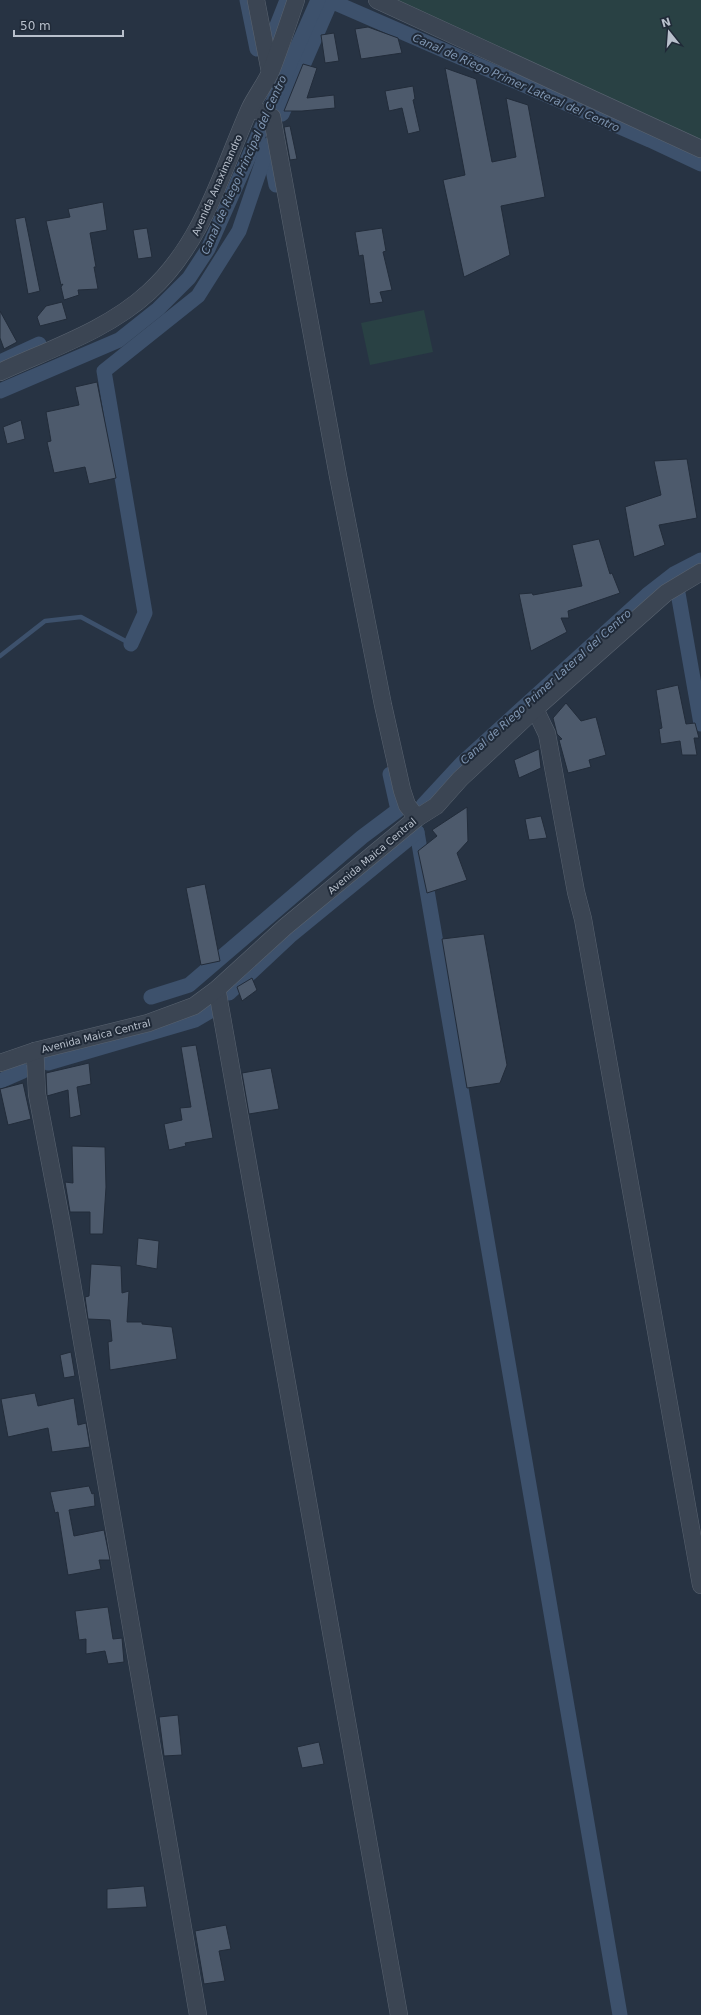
<svg xmlns="http://www.w3.org/2000/svg" width="701" height="2015" viewBox="0 0 701 2015" font-family="'DejaVu Sans',sans-serif">
<rect width="100%" height="100%" fill="#273343"/>
<g fill="#294144">
<path d="M396 0H701V140Z"/>
<path d="M424 310 433 352 370 365 361 323Z"/>
</g>
<g fill="none" stroke-linecap="round" stroke-linejoin="round">
<path stroke="#3d516c" stroke-width="4.5" d="M0 656 45 621 81 617 131 644"/>
<g stroke="#3d516c" stroke-width="15">
<path d="M247 0 257 49"/>
<path d="M272 38 287 0"/>
<path d="M282 114 331 1 650 140 701 164"/>
<path d="M268 145 276 185"/>
<path d="M0 362 39 344"/>
<path d="M0 391 119 340 158 309 189 278 208 249 318 0"/>
<path d="M678 593 701 724"/>
<path d="M131 644 145 613 104 371 198 296 239 231 268 146"/>
<path d="M423 805 462 763 647 595 674 574 701 560"/>
<path d="M417 832 620 2015"/>
<path d="M229 993 290 936 417 832"/>
<path d="M151 997 189 985 362 837 398 810 390 774"/>
<path d="M48 1063 195 1020 212 1010"/>
<path d="M0 1081 23 1071"/>
</g>
</g>
<g fill="#4d5a6c" stroke="#222c3a">
<path d="M368 27 398 38 402 53 361 59 355 29Z"/>
<path d="M334 33 339 61 325 63 321 35Z"/>
<path d="M303 64 317 68 307 98 334 95 335 108 302 111H284Z"/>
<path d="M445 68 476 79 492 162 516 157 506 98 528 105 545 197 501 206 510 255 464 277 443 180 465 175Z"/>
<path d="M413 86 415 99 413 100 420 131 408 134 402 108 389 111 385 91Z"/>
<path d="M290 126 297 159 290 160 284 127Z"/>
<path d="M103 202 107 230 90 233 96 267H94L98 289 78 290 79 295 64 300 61 287 63 284 61 285 46 221 70 217 68 209Z"/>
<path d="M25 217 40 291 28 294 15 219Z"/>
<path d="M147 228 152 257 138 259 133 230Z"/>
<path d="M382 228 386 251 383 252 392 290 380 292 383 302 370 304 363 255 359 256 355 232Z"/>
<path d="M62 302 67 319 40 326 37 317 46 306Z"/>
<path d="M0 311 17 342 4 349 0 338Z"/>
<path d="M97 382 116 478 89 484 85 467 54 473 47 442 51 441 46 412 79 405 75 387Z"/>
<path d="M21 420 25 439 7 444 3 427Z"/>
<path d="M687 459 697 518 659 525 665 545 634 557 625 507 661 495 654 461Z"/>
<path d="M599 539 610 574 612 573 620 593 568 611 569 618H561L567 632 531 651 519 594 532 593 533 595 582 586 572 545Z"/>
<path d="M678 685 686 724 695 723 699 738H694L697 755H682L680 741 661 744 659 729 662 728 656 690Z"/>
<path d="M566 703 581 721 596 717 606 755 589 760 591 767 568 773 559 740 562 739 557 734 553 718Z"/>
<path d="M539 749 541 768 519 778 514 760Z"/>
<path d="M467 807 468 841 457 853 467 880 427 893 418 851 437 836 432 830Z"/>
<path d="M541 816 547 838 529 840 525 819Z"/>
<path d="M205 884 220 961 201 965 186 888Z"/>
<path d="M484 934 507 1065 500 1083 467 1088 442 939Z"/>
<path d="M252 978 257 990 242 1001 237 987Z"/>
<path d="M196 1045 213 1138 185 1143 186 1146 169 1150 164 1124 182 1120 180 1108 191 1107 181 1047Z"/>
<path d="M89 1063 91 1084 77 1087 81 1115 70 1118 68 1090 47 1096 46 1073Z"/>
<path d="M271 1068 279 1109 249 1114 242 1073Z"/>
<path d="M23 1083 31 1119 8 1125 0 1089Z"/>
<path d="M72 1146 105 1147 106 1187 103 1234H90V1212H70L65 1182 73 1183Z"/>
<path d="M138 1238 159 1241 157 1269 136 1265Z"/>
<path d="M91 1264 121 1266 122 1293 129 1291 127 1322H142V1324L172 1327 177 1359 110 1370 108 1342 112 1341 110 1320 88 1319 85 1297 89 1296Z"/>
<path d="M71 1352 75 1376 64 1378 60 1355Z"/>
<path d="M35 1393 38 1406 74 1398 78 1425 86 1423 90 1447 52 1452 48 1428 8 1437 1 1399Z"/>
<path d="M89 1486 92 1494 94 1493 95 1506 69 1510 74 1536 104 1530 110 1560H99L101 1569 68 1575 58 1512 55 1513 50 1492Z"/>
<path d="M108 1607 113 1639 122 1638 124 1662 108 1664 105 1651 86 1654V1639L79 1640 75 1611Z"/>
<path d="M178 1715 182 1755 164 1756 159 1717Z"/>
<path d="M319 1742 324 1764 302 1768 297 1747Z"/>
<path d="M144 1886 147 1907 107 1909V1889Z"/>
<path d="M226 1925 231 1949 219 1951 225 1981 204 1984 195 1931Z"/>
</g>
<g fill="none" stroke-linecap="round" stroke-linejoin="round">
<g stroke="#596370" stroke-width="18">
<g id="minor">
<path d="M256 0 270 72"/>
<path d="M377 0 701 149"/>
<path d="M251 108 272 117 338 476 383 705 402 790 407 805 417 818"/>
<path d="M0 372C50 349 108 330 149 292 203 243 221 173 250 108 256 96 265 84 271 71 280 48 288 24 296 0"/>
<path d="M535 709 547 734 576 892 583 919 701 1585"/>
<path d="M217 989 399 2015"/>
<path d="M35 1051 37 1094 62 1225 198 2015"/>
<path d="M0 1063 35 1051 148 1023 194 1006 217 989 285 927 417 818 436 806 460 779 535 709 666 593 701 572"/>
</g>
</g>
<use href="#minor" stroke="#3b4553" stroke-width="17"/>
</g>
<g text-anchor="middle" dominant-baseline="central" stroke-width="4" stroke-linejoin="round" paint-order="stroke">
<g font-size="10" fill="#b8c0cc" stroke="#202a38">
<text transform="translate(217 185) rotate(-66)">Avenida Anaximandro</text>
<text transform="translate(372 856) rotate(-40)">Avenida Maica Central</text>
<text transform="translate(96 1036) rotate(-14)">Avenida Maica Central</text>
</g>
<g font-size="11" font-style="italic" fill="#8097b3" stroke="#202a38">
<text transform="translate(516 83) rotate(24)">Canal de Riego Primer Lateral del Centro</text>
<text transform="translate(244 165) rotate(-66)">Canal de Riego Principal del Centro</text>
<text transform="translate(546 687) rotate(-42)">Canal de Riego Primer Lateral del Centro</text>
</g>
</g>
<g transform="translate(669 32) rotate(343)" stroke="#202a38" stroke-width="3" paint-order="stroke">
<path d="M0-3L7 15L0 10L-7 15Z" fill="#b8c0cc"/>
<text y="-6" font-size="11" font-weight="bold" text-anchor="middle" fill="#b8c0cc">N</text>
</g>
<path d="M14 30v6h109v-6" fill="none" stroke="#b8c0cc" stroke-width="2"/>
<text x="20" y="30" font-size="12" fill="#b8c0cc" stroke="#202a38" stroke-width="3" paint-order="stroke">50 m</text>
</svg>
